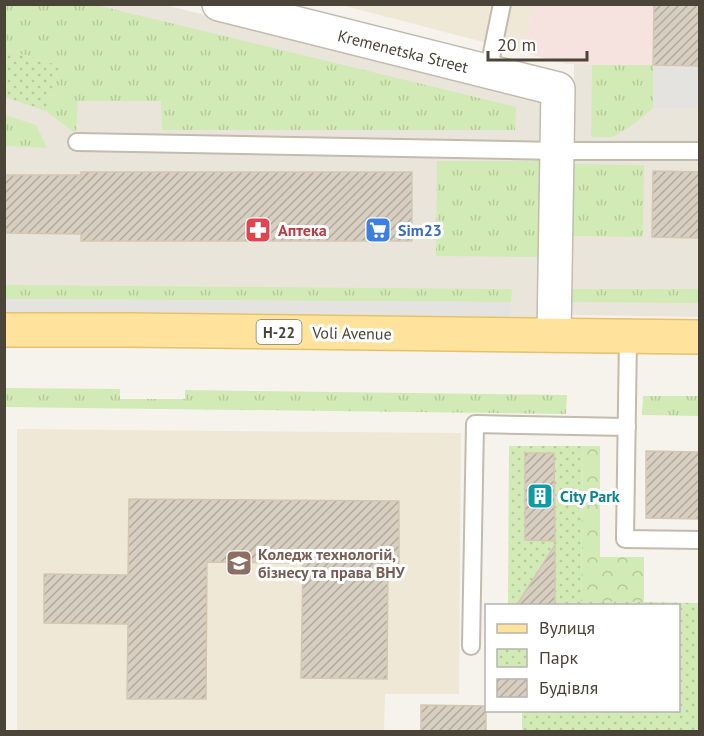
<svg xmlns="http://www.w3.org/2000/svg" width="704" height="736" viewBox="0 0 704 736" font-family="'PT Sans',sans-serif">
<defs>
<pattern id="grass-tufts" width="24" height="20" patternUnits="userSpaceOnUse" patternTransform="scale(1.5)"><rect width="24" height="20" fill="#d2eab5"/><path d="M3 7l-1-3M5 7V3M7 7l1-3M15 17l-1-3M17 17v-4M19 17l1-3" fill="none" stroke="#b6ca9c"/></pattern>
<pattern id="forest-crowns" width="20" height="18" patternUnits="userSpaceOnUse" patternTransform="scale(1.5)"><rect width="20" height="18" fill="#d2eab5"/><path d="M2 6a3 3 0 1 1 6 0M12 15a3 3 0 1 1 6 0" fill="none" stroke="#b6ca9c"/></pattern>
<pattern id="park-dots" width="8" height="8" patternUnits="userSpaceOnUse" patternTransform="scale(1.5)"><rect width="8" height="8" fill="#d2eab5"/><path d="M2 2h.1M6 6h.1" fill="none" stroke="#b6ca9c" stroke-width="1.8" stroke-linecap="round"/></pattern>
<pattern id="building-hatch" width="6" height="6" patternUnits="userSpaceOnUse" patternTransform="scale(1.5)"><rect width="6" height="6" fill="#d8cfc1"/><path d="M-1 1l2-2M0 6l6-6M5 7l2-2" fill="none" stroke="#b1aa9e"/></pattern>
</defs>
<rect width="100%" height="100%" fill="#f6f3ec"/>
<g fill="#eae5da">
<path d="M5 5H165L545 99 541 317 5 313Z"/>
<path d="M574 64 699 66V317L571 315Z"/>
</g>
<g fill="#efe8d6">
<path d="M341 5H533L522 52Z"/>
<path d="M17 429 461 433 459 694H385L384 731H17Z"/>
</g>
<path fill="#f6e3e0" d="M533 5H699V66L566 64 522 52Z"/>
<g fill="url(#grass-tufts)">
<path d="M4 5H96L516 107 515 130H162L161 101H78L76 134 46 111 60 66 5 49Z"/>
<path d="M592 65H653V108L634 124 613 137H591Z"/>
<path d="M5 115 36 125 47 148 5 146Z"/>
<path d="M437 161H544L542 257 436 256Z"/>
<path d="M573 164 644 165 643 237 572 236Z"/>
<path d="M5 285 512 289 511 302 5 299Z"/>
<path d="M571 289H699V303L571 302Z"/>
<path d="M5 388 120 389V399H185V390L567 395 566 414 5 407Z"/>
<path d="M643 396H699V416L642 415Z"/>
</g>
<path fill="url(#forest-crowns)" d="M583 446H600V557H644V602H581Z"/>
<g fill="url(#park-dots)">
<path d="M4 49 60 66 46 111 5 97Z"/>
<path d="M509 446H583L581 601 699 603V731H522V711L678 710V606H508Z"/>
</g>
<g fill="#e5e3e0">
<path d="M653 65 698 66 697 108H653Z"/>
<path d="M5 299 511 302V317L5 313Z"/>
</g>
<g fill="url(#building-hatch)" stroke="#d3c7b4" stroke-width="1.5">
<path d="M654 4H699V66L653 65Z"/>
<path d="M653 171 699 172V238L652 237Z"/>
<path d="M81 172H412V241H81V234L4 233V175H81Z"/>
<path d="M646 451 699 452V519L646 518Z"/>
<path d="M525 453H554L555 541 525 540Z"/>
<path d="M129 499 399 501V564H388L387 679 301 678 303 563 207 562 206 699H127L128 624 44 623V574L128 575Z"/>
<path d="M555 545V606H516Z"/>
<path d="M421 705 486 706V732H421Z"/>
</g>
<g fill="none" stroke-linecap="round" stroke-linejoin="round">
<g stroke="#c2bbae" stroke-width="20">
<g id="lane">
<path d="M488 72 502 4"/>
<path d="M77 142 558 151H700"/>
<path d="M628 337 625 539 700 540"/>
<path d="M471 646 475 424 627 427"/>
</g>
</g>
<g stroke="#c2bbae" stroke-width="36">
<path id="street" d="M219 4 558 89 554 335"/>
</g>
<g stroke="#e6c16a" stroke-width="36">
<path id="primary" d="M4 330H130L700 337"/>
</g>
<use href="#lane" stroke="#fff" stroke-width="16"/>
<use href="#street" stroke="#fff" stroke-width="33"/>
<use href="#primary" stroke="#ffe39c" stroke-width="33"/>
</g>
<defs>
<g id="pharmacy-square" transform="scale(1.35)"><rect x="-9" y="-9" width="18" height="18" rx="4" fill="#e0444e" stroke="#fff"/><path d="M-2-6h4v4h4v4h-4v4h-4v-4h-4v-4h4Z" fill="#fff"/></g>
<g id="supermarket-square" transform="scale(1.35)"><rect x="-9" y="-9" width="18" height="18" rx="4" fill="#3f7fe0" stroke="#fff"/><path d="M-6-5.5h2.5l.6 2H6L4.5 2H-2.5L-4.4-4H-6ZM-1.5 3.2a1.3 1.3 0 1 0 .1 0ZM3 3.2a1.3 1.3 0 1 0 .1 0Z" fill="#fff"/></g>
<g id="building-square" transform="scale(1.35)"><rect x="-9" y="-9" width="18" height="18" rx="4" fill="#0f9aa8" stroke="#fff"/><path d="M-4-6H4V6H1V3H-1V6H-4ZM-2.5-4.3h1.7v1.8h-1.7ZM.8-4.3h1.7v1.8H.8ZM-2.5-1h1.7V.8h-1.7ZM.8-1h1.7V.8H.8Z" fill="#fff"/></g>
<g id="university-square" transform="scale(1.35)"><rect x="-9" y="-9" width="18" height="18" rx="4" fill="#8d6e63" stroke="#fff"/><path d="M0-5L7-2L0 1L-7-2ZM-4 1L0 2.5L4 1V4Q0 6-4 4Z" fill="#fff"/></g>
</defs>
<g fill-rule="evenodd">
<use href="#pharmacy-square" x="258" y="230"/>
<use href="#supermarket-square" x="378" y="230"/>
<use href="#building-square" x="540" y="496"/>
<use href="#university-square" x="239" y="563"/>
</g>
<g text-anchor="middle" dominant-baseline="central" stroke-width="6" stroke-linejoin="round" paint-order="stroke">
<rect fill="#fff" stroke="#817c74" stroke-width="1.5" x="256.5" y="320" width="45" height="24" rx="4.5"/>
<g font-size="15" font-weight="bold" fill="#4b4439">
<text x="279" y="332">Н-22</text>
</g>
<g font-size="16" fill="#4b4439" stroke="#fff">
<text transform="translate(403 51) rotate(14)">Kremenetska Street</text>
<text transform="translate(352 333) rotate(1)">Voli Avenue</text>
</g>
<g font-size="16" font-weight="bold" fill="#be3a42" stroke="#fff" text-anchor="start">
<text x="278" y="230">Аптека</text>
</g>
<g font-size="16" font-weight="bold" fill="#366cbe" stroke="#fff" text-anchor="start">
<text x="398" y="230">Sim23</text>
</g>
<g font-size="16" font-weight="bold" fill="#0d838f" stroke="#fff" text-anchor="start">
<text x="560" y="496">City Park</text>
</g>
<g font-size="16" font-weight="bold" fill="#785e54" stroke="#fff" text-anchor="start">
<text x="258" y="554">Коледж технологій,<tspan x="258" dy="18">бізнесу та права ВНУ</tspan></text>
</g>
</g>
<rect width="704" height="736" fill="none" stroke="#4b4439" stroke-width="12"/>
<rect x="485" y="604" width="195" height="108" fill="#ffffff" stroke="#b7b4b0" stroke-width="1.5"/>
<rect x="497" y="624" width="30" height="9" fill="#ffe39c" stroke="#b7b4b0" stroke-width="1.5"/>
<text x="539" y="634" font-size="18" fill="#4b4439">Вулиця</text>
<rect x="497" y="649" width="30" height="18" fill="url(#park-dots)" stroke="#b7b4b0" stroke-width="1.5"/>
<text x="539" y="664" font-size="18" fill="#4b4439">Парк</text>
<rect x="497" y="679" width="30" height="18" fill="url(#building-hatch)" stroke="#b7b4b0" stroke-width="1.5"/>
<text x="539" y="694" font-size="18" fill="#4b4439">Будівля</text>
<path d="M488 51v9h99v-9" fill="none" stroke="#4b4439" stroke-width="3"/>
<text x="497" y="51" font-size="18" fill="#4b4439" stroke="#ffffff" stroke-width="4.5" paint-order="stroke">20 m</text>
</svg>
